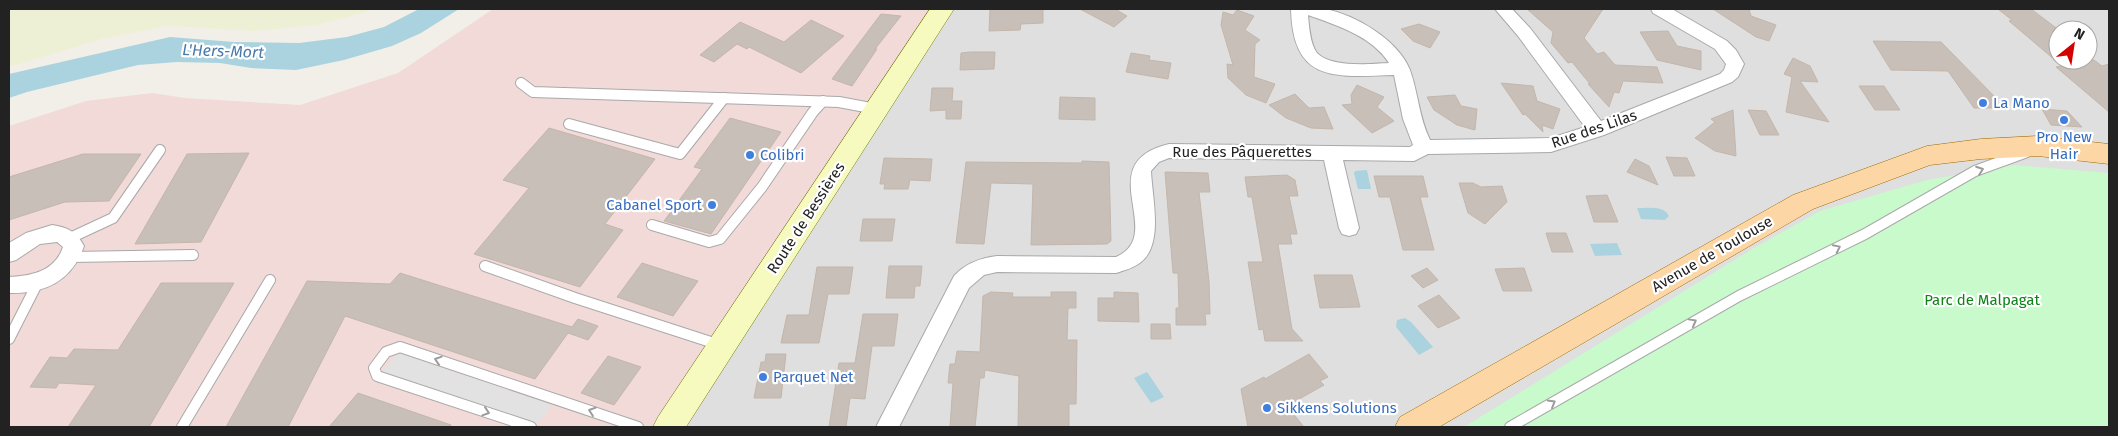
<svg xmlns="http://www.w3.org/2000/svg" width="2118" height="436" viewBox="0 0 2118 436" font-family="'Fira Sans',sans-serif">
<rect width="100%" height="100%" fill="#f2efe9"/>
<path fill="#e0dfdf" fill-rule="evenodd" d="M946 9H2109V427H663ZM2058 30H2088V60H2058Z"/>
<path fill="#f2dad9" d="M493 9H946L663 427H9V126L86 101 152 93 185 98 300 105 398 73Z"/>
<path fill="#eef0d5" d="M9 9H373L363 13 317 25 254 31 167 26 102 39 9 67Z"/>
<path fill="#c8facc" d="M2014 165 2109 173V427H1464L1754 248 1820 211 1927 180Z"/>
<path fill="#e2e2e2" d="M398 353 552 405 537 425 382 372Z"/>
<g fill="#aad3df">
<path d="M419 9H459L421 33 392 46 344 60 296 70 251 68 220 63 177 62 138 65 27 92 9 98V74L170 37 234 42 299 43 347 37 384 27Z"/>
<path d="M1367 170 1371 189H1358L1354 173 1355 171Z"/>
<path d="M1637 208C1647 208 1664 205 1669 216L1665 220 1641 219Z"/>
<path d="M1617 243 1622 255 1595 256 1590 244Z"/>
<path d="M1405 318 1411 322 1433 347 1419 355 1396 327 1397 320Z"/>
<path d="M1147 372 1164 397 1151 403 1134 378Z"/>
</g>
<g fill="#c7bfb8" stroke="#c4b6ab">
<path d="M990 9H1043V23L1021 24 1020 30 989 31Z"/>
<path d="M1080 9H1115L1127 16 1114 27Z"/>
<path d="M1527 9H1603L1584 38 1597 54 1604 52 1615 65 1657 67 1663 83 1623 81 1619 93 1614 92 1609 107 1588 84H1590L1572 62 1568 63 1551 43 1553 32Z"/>
<path d="M1713 9H1749L1751 16 1776 25 1769 41 1756 37Z"/>
<path d="M1998 9H2031L2059 30H2058V60H2094L2102 66 2109 64V112L2056 67 2062 66 2009 21 2012 20Z"/>
<path d="M1237 10 1254 16 1245 30 1260 40 1255 44 1254 77 1275 84 1266 103 1246 95 1228 78 1227 64 1233 65 1221 25 1223 12 1233 15Z"/>
<path d="M881 14 901 16 875 49H877L852 86 832 79Z"/>
<path d="M811 20 844 36 801 73 749 47 747 49 737 44 714 62 700 55 740 22 784 42Z"/>
<path d="M1419 24 1440 32 1430 48 1413 41 1401 29Z"/>
<path d="M1668 31 1677 46 1701 51V70L1657 60 1640 32Z"/>
<path d="M1873 41 1941 42 1995 97H1990L1998 108H1974L1948 71 1891 70Z"/>
<path d="M970 52H995L994 69 960 70 961 53Z"/>
<path d="M1131 53 1150 56 1149 60 1171 63 1168 79 1126 72Z"/>
<path d="M1793 58 1810 66 1818 82 1800 81 1829 122 1786 112 1792 77 1784 74Z"/>
<path d="M1501 83 1533 86 1537 101 1560 109 1553 129 1542 125 1543 132 1525 114 1523 115Z"/>
<path d="M1357 85 1384 97 1377 107 1394 121 1372 133 1342 105 1352 104 1351 95Z"/>
<path d="M1859 86H1884L1900 110H1875Z"/>
<path d="M932 88H953L952 101H962L961 119H946V110L930 111Z"/>
<path d="M1295 94 1309 108 1324 107 1333 129 1311 128 1286 118 1269 105Z"/>
<path d="M1455 95 1461 106 1477 109 1475 130 1457 125 1434 110 1427 97Z"/>
<path d="M1060 97 1095 98V120L1059 119Z"/>
<path d="M2042 109 2067 111 2082 127 2051 125Z"/>
<path d="M1733 110 1736 156 1715 151 1695 138 1715 122 1711 119Z"/>
<path d="M1748 110 1766 111 1779 135H1760Z"/>
<path d="M730 118 781 132 711 234 664 221 702 169 694 167Z"/>
<path d="M549 128 655 159 605 224 623 230 580 287 474 254 529 188 503 180Z"/>
<path d="M249 153 201 242 135 244 187 154Z"/>
<path d="M83 154H141L109 201 65 202 9 220V177Z"/>
<path d="M1666 157 1687 158 1695 176H1674Z"/>
<path d="M884 158 932 159 930 181 910 180 908 189H884L885 184H880Z"/>
<path d="M1635 159 1649 166 1658 185 1627 172Z"/>
<path d="M1082 161 1109 162 1111 241 1107 244 1031 245 1033 184 991 183 984 244 956 243 966 162 1082 163Z"/>
<path d="M1165 172 1208 173 1210 192H1199L1209 281 1210 314H1205L1206 325H1176V308H1179L1178 273H1173Z"/>
<path d="M1287 175 1295 180 1298 196H1289L1297 234H1290L1292 244H1278L1292 329 1303 341H1265L1263 329 1259 330 1248 262H1263L1252 197H1248L1245 177Z"/>
<path d="M1374 176H1423L1428 197H1420L1434 250H1403L1390 197H1379Z"/>
<path d="M1459 183H1473L1481 187 1502 186 1507 202 1485 224 1468 213Z"/>
<path d="M1607 195 1618 222H1594L1586 196Z"/>
<path d="M863 219H895L892 241H860Z"/>
<path d="M1546 233H1566L1573 252H1552Z"/>
<path d="M642 263 698 281 673 316 617 297Z"/>
<path d="M889 266H922L920 286H915L914 298H886Z"/>
<path d="M817 267H853L849 294H828L819 343H781L787 315H809Z"/>
<path d="M1427 268 1438 280 1423 288 1411 276Z"/>
<path d="M1524 268 1532 291H1503L1495 269Z"/>
<path d="M400 273 572 327 578 319 598 326 588 340 568 333 535 379 345 316 288 427H226L307 281 390 284Z"/>
<path d="M1314 275H1352L1360 307 1320 308Z"/>
<path d="M161 283H234L149 427H68L96 385 59 383 56 388 30 387 50 357 67 358 74 349 118 350Z"/>
<path d="M991 292 1013 293 1012 297H1051V292H1076V308H1068L1067 340H1077L1076 404H1069V427H1018L1019 376 985 370 984 378H980L975 427H950L953 383H948L950 364H955L957 351 980 352 983 296Z"/>
<path d="M1114 292 1138 293 1139 322 1098 321V298H1114Z"/>
<path d="M1439 295 1460 318 1438 328 1418 306Z"/>
<path d="M863 314H898L894 346H872L865 399 850 398 846 427H829L839 363H855Z"/>
<path d="M1151 324H1170L1171 339H1151Z"/>
<path d="M766 354H786L781 398H754L761 362H765Z"/>
<path d="M1309 354 1328 377 1320 381 1324 385 1287 406 1304 427H1248L1241 389 1264 377 1265 379Z"/>
<path d="M608 356 641 367 614 405 581 393Z"/>
<path d="M358 393 451 425V427H329Z"/>
</g>
<g fill="none" stroke-linecap="round" stroke-linejoin="round">
<g stroke="#a9a9a9" stroke-width="12">
<g id="lane">
<path d="M521 83 533 92 839 102 876 109"/>
<path d="M569 124 680 154 724 98"/>
<path d="M652 225 709 242 720 239 762 187 813 112 823 101"/>
<path d="M70 238 113 218 160 150"/>
<path d="M71 257 193 255"/>
<path d="M485 266 575 298 720 345"/>
<path d="M9 339 38 282"/>
<path d="M182 427 270 280"/>
<path d="M531 427 377 376 374 368 386 352 400 347 638 427"/>
<path d="M1510 427 1739 296 1865 234 1975 171 2027 152"/>
</g>
</g>
<g stroke="#a9a9a9" stroke-width="2">
<g id="street">
<path d="M1291 9C1302 9 1315 7 1325 9 1356 15 1398 40 1410 70 1418 92 1419 118 1430 140L1551 138 1585 127 1518 36 1495 9H1512L1530 28 1601 121 1720 74 1724 70 1726 64 1715 49 1653 13 1651 9H1672L1727 41 1736 50 1744 64 1738 77 1732 82 1604 135 1551 152 1428 154 1414 161 1343 160 1359 228 1356 234 1349 236 1342 234 1339 228 1324 160 1169 158 1159 162 1151 171C1152 197 1164 244 1141 262 1134 268 1125 270 1116 273L997 272 984 275 969 288 899 427H876L954 276C966 263 980 258 997 256L1116 257C1168 234 1089 163 1169 144L1410 147 1413 145 1403 119 1394 75C1334 77 1293 83 1291 9ZM1308 15C1336 25 1372 36 1389 63 1370 64 1331 68 1317 53 1310 44 1309 26 1308 15Z"/>
<path d="M52 225C67 227 77 232 84 246 72 281 45 294 9 293V277C32 276 55 271 63 247L57 242 40 244 16 260 9 262V243L26 233Z"/>
</g>
</g>
<g stroke="#707d05" stroke-width="1">
<path id="secondary" d="M930 9H954L686 427H653L658 417Z"/>
</g>
<g stroke="#a06b00" stroke-width="1">
<path id="primary" d="M2038 136 2109 144V164L2038 156 1981 159 1930 165 1813 209 1439 427H1395L1400 417 1793 195 1927 146 1981 139Z"/>
</g>
<use href="#lane" stroke="#fff" stroke-width="10"/>
<use href="#street" fill="#fff" fill-rule="evenodd"/>
<use href="#secondary" fill="#f7fabf" fill-rule="evenodd"/>
<use href="#primary" fill="#fcd6a4" fill-rule="evenodd"/>
</g>
<defs><path id="oneway-chevron" d="M-2-3.5L2.5 0L-2 3.5" fill="none" stroke-width="1.6" stroke-linecap="round" stroke-linejoin="round" transform="scale(1.25)"/></defs>
<g stroke="#9c9c9c">
<use href="#oneway-chevron" transform="translate(1980 170) rotate(-20)"/>
<use href="#oneway-chevron" transform="translate(1837 248) rotate(-26)"/>
<use href="#oneway-chevron" transform="translate(1693 322) rotate(-29)"/>
<use href="#oneway-chevron" transform="translate(438 360) rotate(-162)"/>
<use href="#oneway-chevron" transform="translate(1552 403) rotate(-30)"/>
<use href="#oneway-chevron" transform="translate(592 411) rotate(-161)"/>
<use href="#oneway-chevron" transform="translate(486 412) rotate(18)"/>
</g>
<g fill="#3f7fe0" stroke="#fff" stroke-width="2">
<circle cx="1983" cy="103" r="5"/>
<circle cx="2064" cy="120" r="5"/>
<circle cx="750" cy="155" r="5"/>
<circle cx="712" cy="205" r="5"/>
<circle cx="763" cy="377" r="5"/>
<circle cx="1267" cy="408" r="5"/>
</g>
<g text-anchor="middle" dominant-baseline="central" stroke-width="4.5" stroke-linejoin="round" paint-order="stroke">
<g font-size="15" fill="#366cbe" stroke="#fff" text-anchor="start">
<text x="1993" y="103">La Mano</text>
<text x="2064" y="137" text-anchor="middle">Pro New<tspan x="2064" dy="17">Hair</tspan></text>
<text x="760" y="155">Colibri</text>
<text x="702" y="205" text-anchor="end">Cabanel Sport</text>
<text x="773" y="377">Parquet Net</text>
<text x="1277" y="408">Sikkens Solutions</text>
</g>
<g font-size="15" fill="#222" stroke="#fff">
<text transform="translate(1594 129) rotate(-19)">Rue des Lilas</text>
<text x="1242" y="152">Rue des Pâquerettes</text>
<text transform="translate(806 218) rotate(-57)">Route de Bessières</text>
<text transform="translate(1712 254) rotate(-30)">Avenue de Toulouse</text>
</g>
<g font-size="15" fill="#0c8416" stroke="#fff">
<text x="1982" y="300">Parc de Malpagat</text>
</g>
<g font-size="16" font-style="italic" fill="#4a7aab" stroke="#fff">
<text transform="translate(223 51) rotate(2)">L'Hers-Mort</text>
</g>
</g>
<rect width="2118" height="436" fill="none" stroke="#222222" stroke-width="20"/>
<g transform="translate(2073 45) rotate(30)"><circle r="24" fill="#ffffff" stroke="#a7a7a7"/>
<path d="M0-4L9 19L0 12L-9 19Z" fill="#d40000"/>
<text y="-8" font-size="14" font-weight="bold" text-anchor="middle" fill="#222222">N</text>
</g>
</svg>
